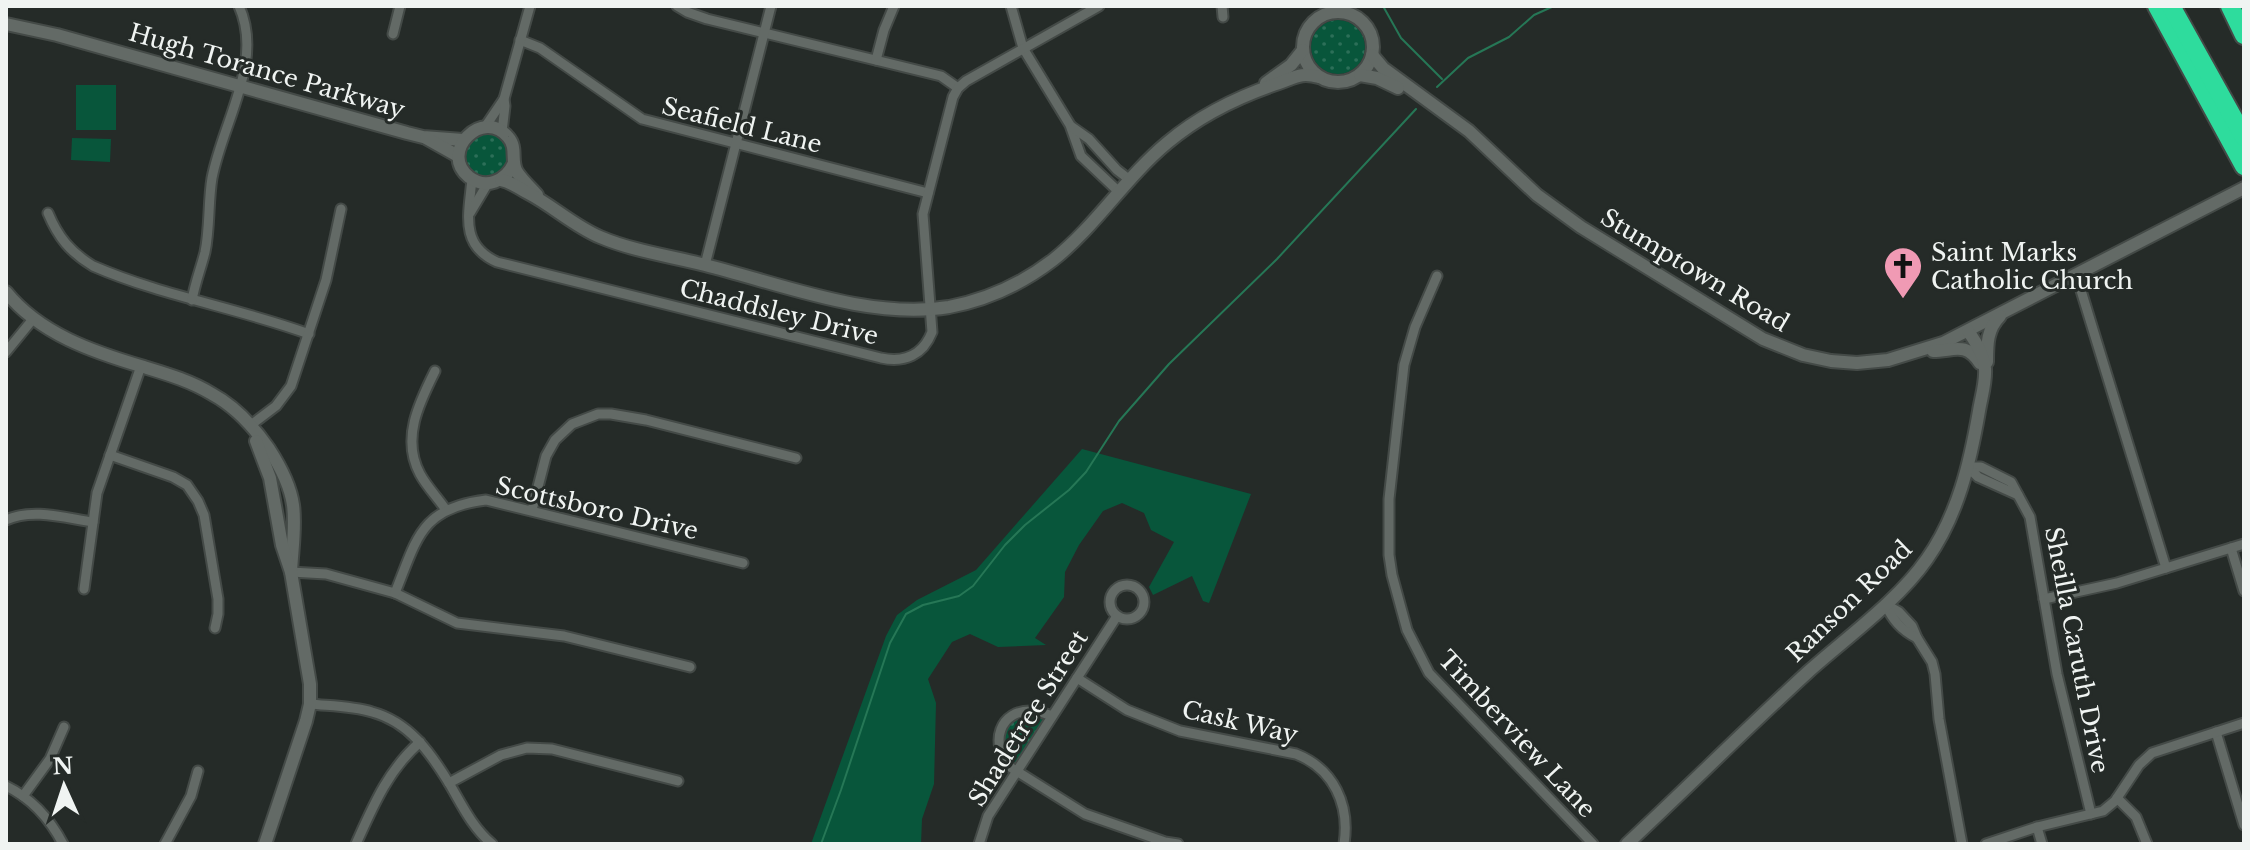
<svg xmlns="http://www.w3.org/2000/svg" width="2250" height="850" viewBox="0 0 2250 850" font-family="'Libre Baskerville',serif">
<defs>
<pattern id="grass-dots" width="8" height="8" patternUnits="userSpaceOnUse" patternTransform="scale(2)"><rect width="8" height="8" fill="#08563b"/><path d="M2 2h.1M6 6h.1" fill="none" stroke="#2c6f58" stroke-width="1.8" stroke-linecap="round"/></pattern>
</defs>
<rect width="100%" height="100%" fill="#252b28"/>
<g fill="url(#grass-dots)">
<circle cx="1338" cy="47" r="27"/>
<circle cx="487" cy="155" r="21"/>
<path d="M1030 714 1041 716 1043 723 1017 763 1013 764C995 741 1002 722 1030 714Z"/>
</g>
<g fill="#08563b">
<rect x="76" y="85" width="40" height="45"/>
<path d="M72 138 111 139 110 162 71 160Z"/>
<path d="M1082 449 1251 494 1209 603 1203 601 1192 576 1153 595 1149 587 1174 542 1151 530 1144 513 1122 503 1103 511 1079 545 1065 572 1064 597 1035 638 1046 645 998 647 970 634 952 642 928 679 936 703 934 784 922 819 921 844H811L886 636 897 615 917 600 976 570Z"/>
</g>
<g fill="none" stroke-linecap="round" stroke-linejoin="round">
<g stroke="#267756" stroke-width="2">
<path d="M1383 6 1401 38 1442 79"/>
<path d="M1437 87 1468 58 1509 37 1534 15 1554 6"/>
<path d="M821 844 841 790 890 643 906 614 923 605 959 596 973 586 1005 545 1025 525 1069 490 1086 472 1119 421 1169 364 1277 259 1416 109"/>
</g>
<g stroke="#444a47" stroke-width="13">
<g id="minor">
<path d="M677 6 687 12 707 19 941 76 958 88"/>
<path d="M1011 6 1023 48 1070 125 1081 156 1119 192"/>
<path d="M1222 6 1223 17"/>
<path d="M393 34 400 6"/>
<path d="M520 40 540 48 642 119 928 193"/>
<path d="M876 60 884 30 894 6"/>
<path d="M485 127 504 99"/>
<path d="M1072 127 1089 139 1117 170 1130 180"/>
<path d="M502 132 505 106 504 99 530 6"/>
<path d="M472 179C469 213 459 245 497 262L881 358C905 363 923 355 932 332L923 214 953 97 958 88 966 81 1099 6"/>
<path d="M48 213C58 237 70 252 93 266 162 296 238 308 309 334"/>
<path d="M470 213 488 183"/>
<path d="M705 265 771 6"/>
<path d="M2076 274 2166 568"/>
<path d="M1437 276 1415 327 1404 365 1389 499V555L1392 575 1407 630 1429 673 1593 844"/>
<path d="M192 300C195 283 201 268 205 252 210 228 208 202 212 178 223 121 264 62 239 6"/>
<path d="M6 352 33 319"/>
<path d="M435 371C419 403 401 439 420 474 427 487 438 498 446 510"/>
<path d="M251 425 276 406 291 386 326 280 341 209"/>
<path d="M110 455 173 477 187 485 198 501 204 515 218 599V614L215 628"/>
<path d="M1968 467H1981L2011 482 2030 517 2057 674 2091 814"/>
<path d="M1968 467 1978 477 2018 495"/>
<path d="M532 510 546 456 555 440 572 424 598 414H611L646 420 796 458"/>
<path d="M6 520C33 508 65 518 93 522"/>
<path d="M2231 548 2244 591"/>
<path d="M291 572 326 574 395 593 457 623 564 636 690 667"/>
<circle cx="1127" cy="602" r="17"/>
<path d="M84 589 97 493 141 366"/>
<path d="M395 593C417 539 420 508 486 500L743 563"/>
<path d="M2044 599 2117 583 2244 544"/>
<path d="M1885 604 1899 612 1912 626 1917 638 1932 662 1935 674 1939 719 1962 844"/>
<path d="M1885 604C1893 620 1901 630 1917 638"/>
<path d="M1077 678 1127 710 1180 731 1296 754C1334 769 1350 805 1344 844"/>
<path d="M310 704C330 706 353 706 372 712 409 722 430 752 449 783 462 805 472 827 492 844"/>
<path d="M1052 716C1046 714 1040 711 1033 711 999 709 989 744 1010 767L1085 814 1165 842 1178 844"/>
<path d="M2216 732 2244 825"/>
<path d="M449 783 501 755 527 748 552 749 678 781"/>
<path d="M6 786C31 798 50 819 63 844"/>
<path d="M23 796 50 759 64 727"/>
<path d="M2117 798 2136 817 2147 844"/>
<path d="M2037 827 2042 844"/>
<path d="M165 844 191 796 198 771"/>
<path d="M356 844C373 806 388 770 420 742"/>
<path d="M979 844 988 816 1117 616"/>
<path d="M1986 844 2037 827 2103 811 2115 801 2139 765 2152 753 2244 723"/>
</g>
</g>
<g stroke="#444a47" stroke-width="16">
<g id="tertiary">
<circle cx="1338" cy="47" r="35"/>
<path d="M6 24 57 35 407 133 423 137 463 140"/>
<path d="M1372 55 1383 68 1469 131 1537 195 1581 227 1763 339 1803 355 1831 361 1857 363 1888 360 1943 343 2244 188"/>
<path d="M1360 75 1377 78 1398 88"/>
<path d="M1266 83 1291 65 1303 50"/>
<path d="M426 138 458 156"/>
<path d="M514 163C506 181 486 190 469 177 438 152 483 107 508 137 518 148 510 161 517 172 522 180 531 188 537 195"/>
<path d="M501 180C512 182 518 188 528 193 553 206 574 226 600 237 633 251 670 256 705 265 781 284 870 320 949 307 986 300 1023 283 1053 260 1096 226 1125 178 1167 143 1199 116 1240 96 1279 83 1296 77 1301 72 1319 77"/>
<path d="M6 292C40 334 93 352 144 367 167 374 191 381 212 394 236 407 254 427 269 449 280 466 290 484 293 505 296 527 292 550 291 572"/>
<path d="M1933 351C1954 351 1965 341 1980 363"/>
<path d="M1987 362C1987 344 1987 329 2000 316"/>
<path d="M256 441 270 478 282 545 291 572 310 684V704L306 721 265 844"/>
<path d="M1627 844C1688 787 1747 728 1808 672 1846 638 1898 601 1927 559 1958 515 1970 463 1979 411 1981 398 1986 383 1985 369 1984 355 1976 342 1968 331"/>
</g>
</g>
<g stroke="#444a47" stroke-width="22">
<g id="motorway">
<path d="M2157 6 2244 166"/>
<path d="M2171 6 2244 137"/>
<path d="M2230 6 2244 35"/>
</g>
</g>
<use href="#minor" stroke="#636a66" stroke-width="9"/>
<use href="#tertiary" stroke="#636a66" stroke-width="12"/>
<use href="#motorway" stroke="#2edc9d" stroke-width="18"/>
</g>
<defs>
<g id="church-pin" transform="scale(2)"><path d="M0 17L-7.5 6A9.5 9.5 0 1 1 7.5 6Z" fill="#f09ab4" stroke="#252b28"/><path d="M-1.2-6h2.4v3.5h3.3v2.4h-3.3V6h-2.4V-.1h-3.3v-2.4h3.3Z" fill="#111"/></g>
</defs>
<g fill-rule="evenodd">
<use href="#church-pin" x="1903" y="266"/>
</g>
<g text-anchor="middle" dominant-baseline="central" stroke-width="6" stroke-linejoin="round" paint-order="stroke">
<g font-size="24" fill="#f0f4f2" stroke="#252b28">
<text transform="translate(267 71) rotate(16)">Hugh Torance Parkway</text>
<text transform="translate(742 125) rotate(14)">Seafield Lane</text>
<text transform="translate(1695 270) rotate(31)">Stumptown Road</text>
<text transform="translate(779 312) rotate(14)">Chaddsley Drive</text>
<text transform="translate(597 508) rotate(13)">Scottsboro Drive</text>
<text transform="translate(1849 601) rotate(-44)">Ranson Road</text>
<text transform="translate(2077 650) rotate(79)">Sheilla Caruth Drive</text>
<text transform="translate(1028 718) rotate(-58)">Shadetree Street</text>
<text transform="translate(1240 722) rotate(13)">Cask Way</text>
<text transform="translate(1517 734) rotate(47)">Timberview Lane</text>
</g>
<g font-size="24" fill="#f0f4f2" stroke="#252b28" text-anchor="start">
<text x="1931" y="252">Saint Marks<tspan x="1931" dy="28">Catholic Church</tspan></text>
</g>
</g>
<rect width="2250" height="850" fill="none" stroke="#f0f4f2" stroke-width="16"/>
<g transform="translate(64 786) rotate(357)" stroke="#252b28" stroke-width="6" paint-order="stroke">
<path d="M0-6L14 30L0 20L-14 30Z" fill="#f0f4f2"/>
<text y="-12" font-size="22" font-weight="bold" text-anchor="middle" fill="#f0f4f2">N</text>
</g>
</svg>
